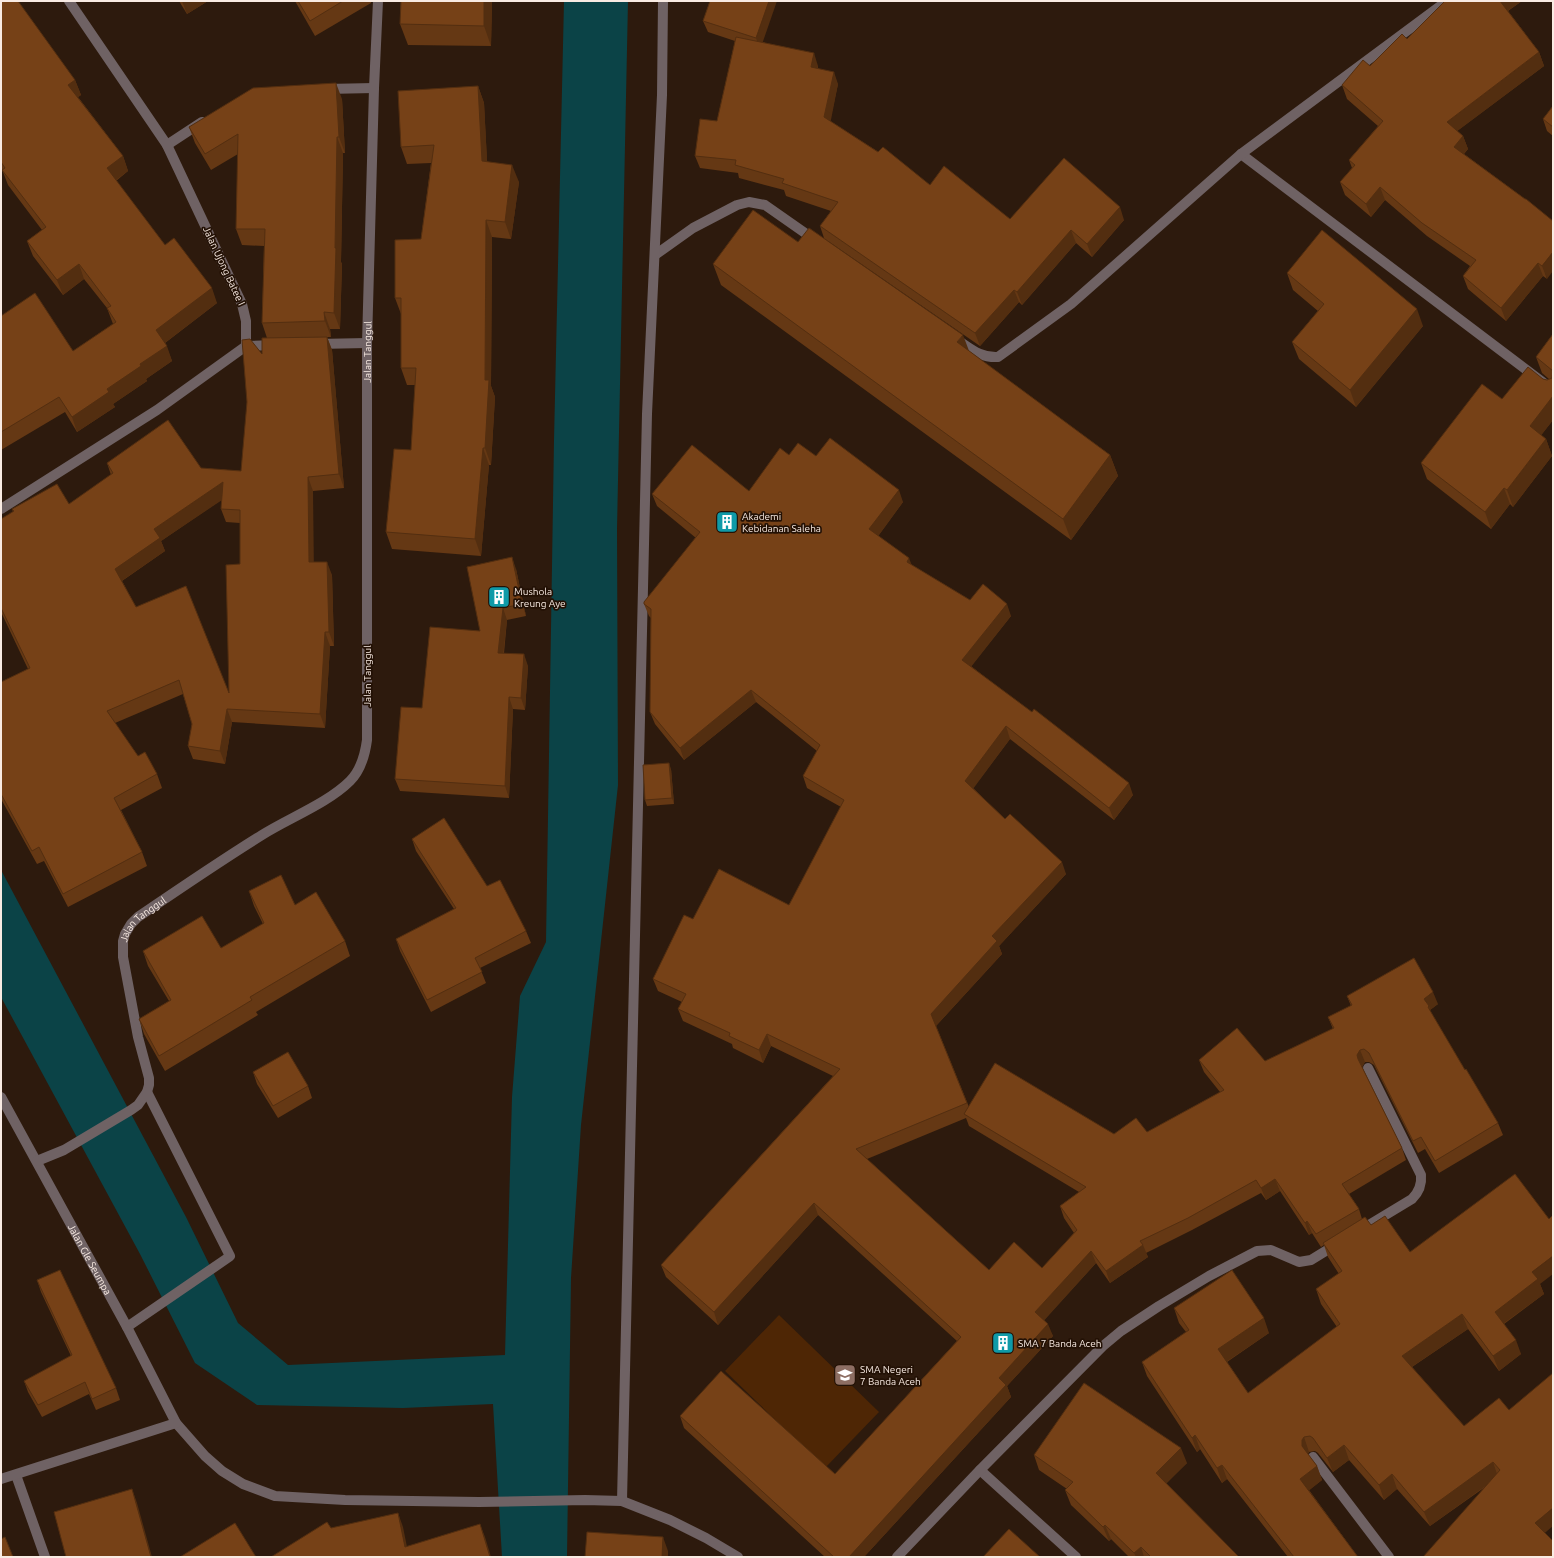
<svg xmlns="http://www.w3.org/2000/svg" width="1554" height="1558" viewBox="0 0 1554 1558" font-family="Ubuntu,sans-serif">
<rect width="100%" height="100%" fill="#2d1a0d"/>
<path fill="#4e2605" d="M779 1315 879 1412 825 1468 725 1371Z"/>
<path fill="#0b4347" d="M564 1H628L617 529 618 785 581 1125 571 1278 567 1557H502L493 1404 403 1408 257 1405 195 1363 140 1254 1 997V870L186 1217 238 1323 288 1365 505 1355 512 1097 520 996 546 942 554 440Z"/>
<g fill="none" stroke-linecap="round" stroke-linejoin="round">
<g stroke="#6f6264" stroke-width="10">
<path d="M326 89 374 88"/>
<path d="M167 145 202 122"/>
<path d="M1241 154 1553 390"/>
<path d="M655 255 693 228 737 205 749 202 765 205 815 240"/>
<path d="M956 339C970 348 980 358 998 357L1071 304 1241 154 1443 4 1446 1"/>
<path d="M317 344 367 343"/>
<path d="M246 346 275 345"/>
<path d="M1 509 157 410 246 346V321L242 304 167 145 69 1"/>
<path id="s1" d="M1 1097 127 1327 176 1423 205 1456 222 1471 243 1484 275 1496 345 1500 479 1502 585 1500 622 1501 670 1520 706 1538 738 1557"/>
<path id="s2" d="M37 1161 64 1150 131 1110 138 1105 147 1092 149 1085V1078L138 1037 123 957V941L125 934 131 924 138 917C179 889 220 861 262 835 289 818 328 803 350 781 361 770 365 755 367 740V343L374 88 378 1"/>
<path d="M1359 1231 1412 1199C1419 1192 1422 1185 1421 1175L1368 1068"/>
<path d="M127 1327 229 1257 230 1256 147 1092"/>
<path d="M1313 1457 1389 1557"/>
<path d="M980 1470 1076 1557"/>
<path d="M16 1475 45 1557"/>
<path d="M1 1479 176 1423"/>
<path d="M622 1501 647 414 662 95 663 1"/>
<path d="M897 1557 980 1470 1103 1346 1121 1331 1159 1306 1209 1276 1257 1251 1271 1250 1299 1262 1311 1260 1337 1244"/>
</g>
</g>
<g fill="#653814" fill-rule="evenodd">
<path d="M1 1 75 80 81 95 78 97 123 156 128 171 116 181 165 245 217 303 165 343 172 361 146 379 147 381 113 404 115 407 77 432 65 412 1 450V316L73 351 113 324 107 308 84 279 63 295 33 256 27 241 42 230 8 185 3 172 1 169Z"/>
<path d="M179 1H208L187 14Z"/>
<path d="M295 1H371V3L315 36Z"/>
<path d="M401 1H492L491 46 408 45 400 24Z"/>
<path d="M710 1 763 42 818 66V68L838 84 830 121 930 185 1010 219 1124 220 1092 257 1076 243 1022 305 1019 302 980 346 825 239 969 351 1110 455 1118 476 1071 540 721 285 713 264 798 242 824 238 820 226 831 211 786 196 784 190 739 178 738 173 700 168 695 156 717 121 735 41 708 32 703 21Z"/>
<path d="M1445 1H1522L1508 11 1539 52 1544 66 1457 131 1463 136 1468 149 1464 154 1525 199 1547 279 1543 276 1506 321 1468 289 1463 276 1470 266 1427 236 1385 200 1371 217 1345 195 1340 182 1352 168 1349 160 1378 126 1347 99 1342 85 1407 39Z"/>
<path d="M478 86 484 103 487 162 519 182 511 239 492 237 491 386 495 397 491 465H489L481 556 392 549 386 532 411 450 415 385H407L401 368V314L395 298 421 239 431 163 407 164 401 147Z"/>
<path d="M342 99 345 153H343L341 262 342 264 340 329H330L331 337H327L332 350 344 488 313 491V562L332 575 334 646H330L325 728 232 722 225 764 193 759 188 746 192 724 183 694 115 723 138 756 157 774 162 788 121 810 142 852 147 866 68 907 44 861 37 864 1 799V682L28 669 1 612V519L13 512 12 509 69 504 111 475 107 463 201 468 241 471 262 354 267 338 262 323 264 246 242 245 236 229 238 154 211 170 195 143 189 127ZM221 500V509L226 522 240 523V564L229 693 136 607 122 581 165 551 161 541Z"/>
<path d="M1553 106V136L1547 131 1543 119Z"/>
<path d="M1287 273 1423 326 1356 407 1299 359 1292 342 1318 311 1293 290Z"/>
<path d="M1553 334V420L1541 435 1546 439 1552 456 1513 507 1510 504 1491 529 1427 479 1421 463 1502 399 1543 379 1547 380 1549 379 1542 373 1536 357Z"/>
<path d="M789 455 816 456 903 502 878 536 912 565 970 600 1011 616 971 666 1133 795 1114 820 1010 739 973 788 1005 819 1066 874 999 946 1002 954 936 1026 969 1107 1114 1134 1147 1132 1220 1092 1204 1072 1199 1060 1265 1061 1333 1029 1328 1017 1351 1006 1347 996 1438 1004 1430 1010 1431 1013 1465 1070 1498 1123 1503 1135 1439 1173 1425 1149 1418 1153 1374 1065 1369 1062H1365L1362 1067 1402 1148 1406 1160 1349 1194 1359 1209 1362 1219 1410 1252 1540 1284 1544 1294 1504 1324 1521 1354 1499 1371 1468 1329 1412 1367 1553 1526 1488 1485 1430 1526 1397 1489 1384 1500 1349 1460 1333 1472 1318 1453 1315 1451 1309 1452 1308 1454 1317 1466 1322 1480 1309 1490 1358 1557H1288L1227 1479 1222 1483 1200 1449 1197 1452 1147 1376 1142 1362 1186 1332 1179 1323 1174 1308 1269 1333 1227 1362 1248 1393 1337 1327 1321 1304 1316 1289 1339 1274 1328 1257 1324 1245 1321 1247 1312 1233 1309 1235 1280 1191 1266 1200 1261 1193 1192 1230 1146 1253 1148 1257 1110 1283 1096 1263 1044 1320 1053 1336 1007 1386 1011 1397 864 1557H825L684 1428 680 1416 835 1474 957 1341 818 1215 718 1325 666 1277 661 1265 833 1076 771 1046 763 1063 733 1048 732 1044 683 1021 678 1009 682 1002 658 991 653 979 693 919 789 905 841 807 807 788 803 776 817 751 756 702 684 760 655 724 650 712 651 618 649 616 644 604 696 538 657 506 652 494 749 491ZM966 1118 969 1126 1079 1192 1060 1206 1064 1218 1074 1233 1042 1268 989 1270 867 1159Z"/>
<path d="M516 569 526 616 507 620 504 653 528 666 525 710 513 709 509 798 400 791 395 779 422 708 480 631Z"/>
<path d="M671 769 674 804 647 806 645 800Z"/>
<path d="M412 839 487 886 526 931 531 943 480 968 486 983 431 1012 400 951 396 939 454 909 416 851Z"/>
<path d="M249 891 295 905 345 941 350 956 256 1012 258 1015 165 1071 144 1034 139 1019 169 1001 148 966 143 951 221 948 263 924 254 906Z"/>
<path d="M253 1072 308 1086 312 1098 278 1118 257 1084Z"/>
<path d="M37 1280 116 1388 120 1400 96 1410 89 1394 42 1417 28 1392 24 1381 71 1356 41 1292Z"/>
<path d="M1034 1455 1187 1463 1166 1483 1239 1557H1129L1111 1539 1109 1541 1071 1505 1065 1490 1067 1489 1039 1470Z"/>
</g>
<g fill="#532e10">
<path d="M182 1H208L187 14Z"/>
<path d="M484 1H492L491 46 484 26Z"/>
<path d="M769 1H777L760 50 756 38Z"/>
<path d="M1500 1H1522L1504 13Z"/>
<path d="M1539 52 1544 66 1452 135 1447 122Z"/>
<path d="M814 53 818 66 815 79 811 67Z"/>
<path d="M834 72 838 84 829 130 824 117Z"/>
<path d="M75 80 81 95 74 100 68 85Z"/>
<path d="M336 83 342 99 345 153 339 137Z"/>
<path d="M478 86 484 103 488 178 482 161Z"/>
<path d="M1463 136 1468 149 1458 160 1454 147Z"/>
<path d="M337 137 343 153 341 262 342 264 340 329 334 313Z"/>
<path d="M123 156 128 171 112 183 107 168Z"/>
<path d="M512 165 519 182 511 239 505 222Z"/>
<path d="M1380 187 1385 200 1371 217 1366 204Z"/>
<path d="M1120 207 1124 220 1092 257 1087 244Z"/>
<path d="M486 220 492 237 491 386 495 397 491 465 485 448Z"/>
<path d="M1071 230 1076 243 1022 305 1017 292Z"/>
<path d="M1553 252V271L1547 279 1542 266Z"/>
<path d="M1538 263 1543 276 1506 321 1501 308Z"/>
<path d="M79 264 84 279 63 295 57 280Z"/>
<path d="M212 288 217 303 162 345 156 330Z"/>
<path d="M1014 290 1019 302 980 346 975 333Z"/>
<path d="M1417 309 1423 326 1356 407 1350 390Z"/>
<path d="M324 312 330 329 331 337 325 321Z"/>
<path d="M963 335 971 356 957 342Z"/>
<path d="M327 337 332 350 344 488 339 474Z"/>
<path d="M167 346 172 361 146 379 147 381 113 404 115 407 77 432 72 417 140 364Z"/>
<path d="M1553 396V420L1536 442 1530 426Z"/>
<path d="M1546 439 1552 456 1513 507 1507 490Z"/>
<path d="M483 448 489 465 481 556 475 539Z"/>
<path d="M1110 455 1118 476 1071 540 1063 519Z"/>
<path d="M308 477 313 491 314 576 309 562Z"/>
<path d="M223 482 228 496 161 541 165 551 120 582 115 569 154 529Z"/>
<path d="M1504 488 1510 504 1491 529 1485 512Z"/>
<path d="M899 490 903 502 874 542 869 529Z"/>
<path d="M512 557 516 569 526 616 522 604Z"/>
<path d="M909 558 914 571 907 562Z"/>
<path d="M327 562 332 575 334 646 329 632Z"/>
<path d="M1007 604 1011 616 967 672 962 660Z"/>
<path d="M503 608 507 620 502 665 498 653Z"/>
<path d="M325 632 330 646 325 728 320 714Z"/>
<path d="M524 654 528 666 525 710 521 698Z"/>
<path d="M751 690 756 702 684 760 680 748Z"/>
<path d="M509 697 513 709 509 798 505 786Z"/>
<path d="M227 709 232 722 225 764 220 751Z"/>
<path d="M1006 726 1010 739 970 793 965 781Z"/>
<path d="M669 763 671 769 674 804 672 798Z"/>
<path d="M1129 783 1133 795 1114 820 1109 808Z"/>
<path d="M1062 862 1066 874 999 946 1002 954 935 1027 931 1014 992 936Z"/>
<path d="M1433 992 1438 1004 1430 1010 1429 1006 1424 999Z"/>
<path d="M767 1034 771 1046 763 1063 759 1050Z"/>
<path d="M1360 1050 1365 1062 1362 1067 1358 1059 1357 1055Z"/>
<path d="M1275 1179 1280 1191 1266 1200 1261 1188Z"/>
<path d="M814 1203 818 1215 718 1325 714 1312Z"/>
<path d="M1307 1221 1312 1233 1309 1235 1305 1223Z"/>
<path d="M1143 1245 1148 1257 1110 1283 1106 1271Z"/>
<path d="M1091 1251 1096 1263 1040 1325 1035 1312Z"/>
<path d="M1553 1256V1274L1540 1284 1544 1294 1500 1326 1495 1312 1532 1272Z"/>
<path d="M1462 1314 1468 1329 1407 1370 1402 1356Z"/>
<path d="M1264 1318 1269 1333 1223 1364 1218 1349Z"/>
<path d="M1048 1324 1053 1336 1007 1386 1011 1397 864 1557H849L999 1378Z"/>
<path d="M1516 1340 1521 1354 1499 1371 1493 1356Z"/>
<path d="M1195 1435 1200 1449 1197 1452 1192 1438Z"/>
<path d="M1304 1437 1309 1452 1307 1455 1302 1446V1440Z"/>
<path d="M1344 1445 1349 1460 1333 1472 1327 1458Z"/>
<path d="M1181 1448 1187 1463 1162 1488 1156 1473Z"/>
<path d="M1493 1462 1498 1477 1430 1526 1424 1512Z"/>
<path d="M1222 1465 1227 1479 1222 1483 1217 1468Z"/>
<path d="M1317 1466 1322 1480 1306 1493 1300 1479Z"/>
<path d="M1392 1474 1397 1489 1384 1500 1379 1485Z"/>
<path d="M132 1489 137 1503 152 1557H151Z"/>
<path d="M1553 1508V1526L1540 1537 1535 1523Z"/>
<path d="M398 1513 403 1527 409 1557 405 1547Z"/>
<path d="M480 1524 485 1537 491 1557H490Z"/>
<path d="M1105 1525 1111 1539 1109 1541 1103 1527Z"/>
<path d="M663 1537 668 1551V1557H662Z"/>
<path d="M1141 1547 1144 1557H1136L1134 1553Z"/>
</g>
<g fill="#764117" stroke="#532e10" fill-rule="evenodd">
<path d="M1 1H18L75 80 68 85 123 156 107 168 165 245 174 238 212 288 156 330 167 346 140 364 141 366 107 389 109 392 72 417 59 397 1 432V316L35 293 73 351 116 322 107 308 111 306 79 264 57 280 27 241 46 227 2 170 5 168 1 162Z"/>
<path d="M298 1H343L310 21Z"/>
<path d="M401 1H484V26L400 24Z"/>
<path d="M710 1H769L756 38 703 21Z"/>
<path d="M1445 1H1500L1539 52 1447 122 1463 136 1454 147 1525 199H1526L1553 221V252L1542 266 1538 263 1501 308 1463 276 1476 260 1422 223 1380 187 1366 204 1340 182 1355 165 1349 160 1383 121 1342 85 1363 60 1370 66 1402 34 1407 39Z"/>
<path d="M736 37 814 53 811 67 834 72 824 117 878 152 883 147 930 185 944 166 1010 219 1064 158 1120 207 1087 244 1071 230 1017 292 1014 290 975 333 820 226 838 202 782 183 784 179 735 165 736 160 695 156 700 119 717 121Z"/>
<path d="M336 83 339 137H337L335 248H336L334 313 324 312 325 321 262 323 265 229H236L238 134 205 154 189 127 253 88Z"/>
<path d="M478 86 482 161 512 165 505 222 486 220 485 380H489L485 448H483L475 539 386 532 394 449 411 450 416 368H401V298H395V240L421 239 434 145 401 147 398 91Z"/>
<path d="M1553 106V127L1543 119Z"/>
<path d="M753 210 798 242 809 228 963 335 957 342 1110 455 1063 519 713 264Z"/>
<path d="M1322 230 1417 309 1350 390 1292 342 1324 304 1287 273Z"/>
<path d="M1553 334V396L1530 426 1546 439 1507 490 1504 488 1485 512 1421 463 1482 384 1502 399 1528 367 1543 379 1547 380 1552 378 1553 371 1536 357Z"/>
<path d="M327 337 339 474 308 477 309 562H327L329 632H325L320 714 227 709 220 751 188 746 192 724 179 680 107 711 138 756 145 752 157 774 114 798 142 852 63 894 39 847 32 851 1 794V682L30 668 1 608V519L14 511 12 509 57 484 69 504 113 473 107 463 168 420 201 468 241 471 247 402 242 340 250 339 262 354V338ZM223 482 221 509 240 510V564L226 565 229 693 186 586 136 607 115 569 160 538 154 529Z"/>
<path d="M830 438 899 490 869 529 909 558 907 562 970 600 983 584 1007 604 962 660 1032 712 1034 709 1129 783 1109 808 1006 726 965 781 1005 819 1010 814 1062 862 992 936 997 941 931 1014 967 1103 856 1149 989 1270 1014 1242 1042 1268 1077 1230 1060 1206 1086 1187 964 1114 995 1063 1114 1134 1136 1118 1147 1132 1224 1090 1199 1060 1237 1028 1265 1061 1334 1028 1328 1017 1352 1005 1347 996 1414 958 1433 992 1424 999 1429 1006 1428 1007 1465 1070 1466 1069 1498 1123 1435 1161 1421 1137 1413 1141 1369 1053 1364 1049 1360 1050 1357 1055 1358 1059 1402 1148 1342 1184 1359 1209 1316 1234 1307 1221 1305 1223 1275 1179 1261 1188 1256 1180 1188 1218 1140 1241 1143 1245 1106 1271 1091 1251 1035 1312 1048 1324 999 1378 1006 1385 849 1557H834L680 1416 721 1371 835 1474 961 1337 814 1203 714 1312 661 1265 840 1069 767 1034 759 1050 729 1036 730 1033 678 1009 686 994 653 979 684 915 693 919 719 869 789 905 844 800 803 776 820 745 751 690 680 748 650 712 651 609 644 604V602L700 532 652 494 692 445 749 491 780 448 789 455 798 443 816 456Z"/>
<path d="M512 557 522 604 503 608 498 653 524 654 521 698 509 697 505 786 395 779 401 707 422 708 430 627 480 631 467 567Z"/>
<path d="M669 763 672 798 645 800 643 765Z"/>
<path d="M444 818 487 886 500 880 526 931 475 958 482 972 427 1000 396 939 456 908 412 839Z"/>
<path d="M281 875 295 905 316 892 345 941 250 997 252 1000 159 1056 139 1019 171 1000 143 951 202 916 221 948 264 923 249 891Z"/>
<path d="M288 1052 308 1086 273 1106 253 1072Z"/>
<path d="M1515 1174 1549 1219 1553 1215V1256L1532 1272 1538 1279 1495 1312 1516 1340 1493 1356 1462 1314 1402 1356 1464 1426 1499 1398 1509 1410 1553 1373V1508L1535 1523 1553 1541V1557H1423L1500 1470 1493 1462 1424 1512 1392 1474 1379 1485 1344 1445 1327 1458 1313 1438 1310 1436 1304 1437 1302 1440V1446L1317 1466 1300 1479 1358 1557H1294L1222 1465 1217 1468 1195 1435 1192 1438 1142 1362 1189 1330 1174 1308 1232 1270 1264 1318 1218 1349 1248 1393 1340 1324 1316 1289 1342 1271 1323 1243 1365 1217 1371 1225 1385 1216 1410 1252Z"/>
<path d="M60 1270 116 1388 92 1399 85 1382 38 1405 24 1381 72 1355 37 1280Z"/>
<path d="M1084 1383 1181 1448 1156 1473 1239 1557H1151L1141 1547 1134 1553 1105 1525 1103 1527 1065 1490 1073 1482 1034 1455Z"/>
<path d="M132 1489 151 1557H66L54 1512Z"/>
<path d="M398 1513 405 1547 480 1524 490 1557H271L327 1522 331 1528Z"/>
<path d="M235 1523 256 1557H180Z"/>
<path d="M1009 1529 1040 1557H983Z"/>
<path d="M587 1532 663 1537 662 1557H585Z"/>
<path d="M5 1537 13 1557H1V1539Z"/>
</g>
<defs>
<g id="building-square" transform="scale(1.15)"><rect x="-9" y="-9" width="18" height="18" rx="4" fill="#0f9aa8" stroke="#231105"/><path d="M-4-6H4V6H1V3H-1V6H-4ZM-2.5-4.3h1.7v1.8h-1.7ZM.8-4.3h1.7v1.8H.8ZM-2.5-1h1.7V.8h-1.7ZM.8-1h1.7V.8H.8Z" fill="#fff"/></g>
<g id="school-square" transform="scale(1.15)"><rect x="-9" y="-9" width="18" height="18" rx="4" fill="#8d6e63" stroke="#231105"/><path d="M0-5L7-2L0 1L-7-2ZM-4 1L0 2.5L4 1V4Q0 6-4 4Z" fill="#fff"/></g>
</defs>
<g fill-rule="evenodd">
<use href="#building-square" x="727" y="522"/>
<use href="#building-square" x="499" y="597"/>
<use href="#building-square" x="1003" y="1343"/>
<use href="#school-square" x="845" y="1375"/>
</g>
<g text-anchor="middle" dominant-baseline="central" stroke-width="3.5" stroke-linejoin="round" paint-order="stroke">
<g font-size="10" fill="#f9ebe3" stroke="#231105">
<text transform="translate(224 266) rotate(65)">Jalan Ujong Batee I</text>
<text stroke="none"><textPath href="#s2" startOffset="1000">Jalan Tanggul</textPath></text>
<text transform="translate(367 676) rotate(-90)">Jalan Tanggul</text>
<text stroke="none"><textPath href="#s2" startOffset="316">Jalan Tanggul</textPath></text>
<text stroke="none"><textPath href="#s1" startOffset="185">Jalan Gle Seumpa</textPath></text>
</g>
<g font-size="10" fill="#f9ebe3" stroke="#231105" text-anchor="start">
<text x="742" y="516">Akademi<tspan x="742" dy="12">Kebidanan Saleha</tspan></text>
<text x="514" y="591">Mushola<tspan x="514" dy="12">Kreung Aye</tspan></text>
<text x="1018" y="1343">SMA 7 Banda Aceh</text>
<text x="860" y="1369">SMA Negeri<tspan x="860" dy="12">7 Banda Aceh</tspan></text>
</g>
</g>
<rect width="1554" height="1558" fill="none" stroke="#f9ebe3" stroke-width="4"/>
</svg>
